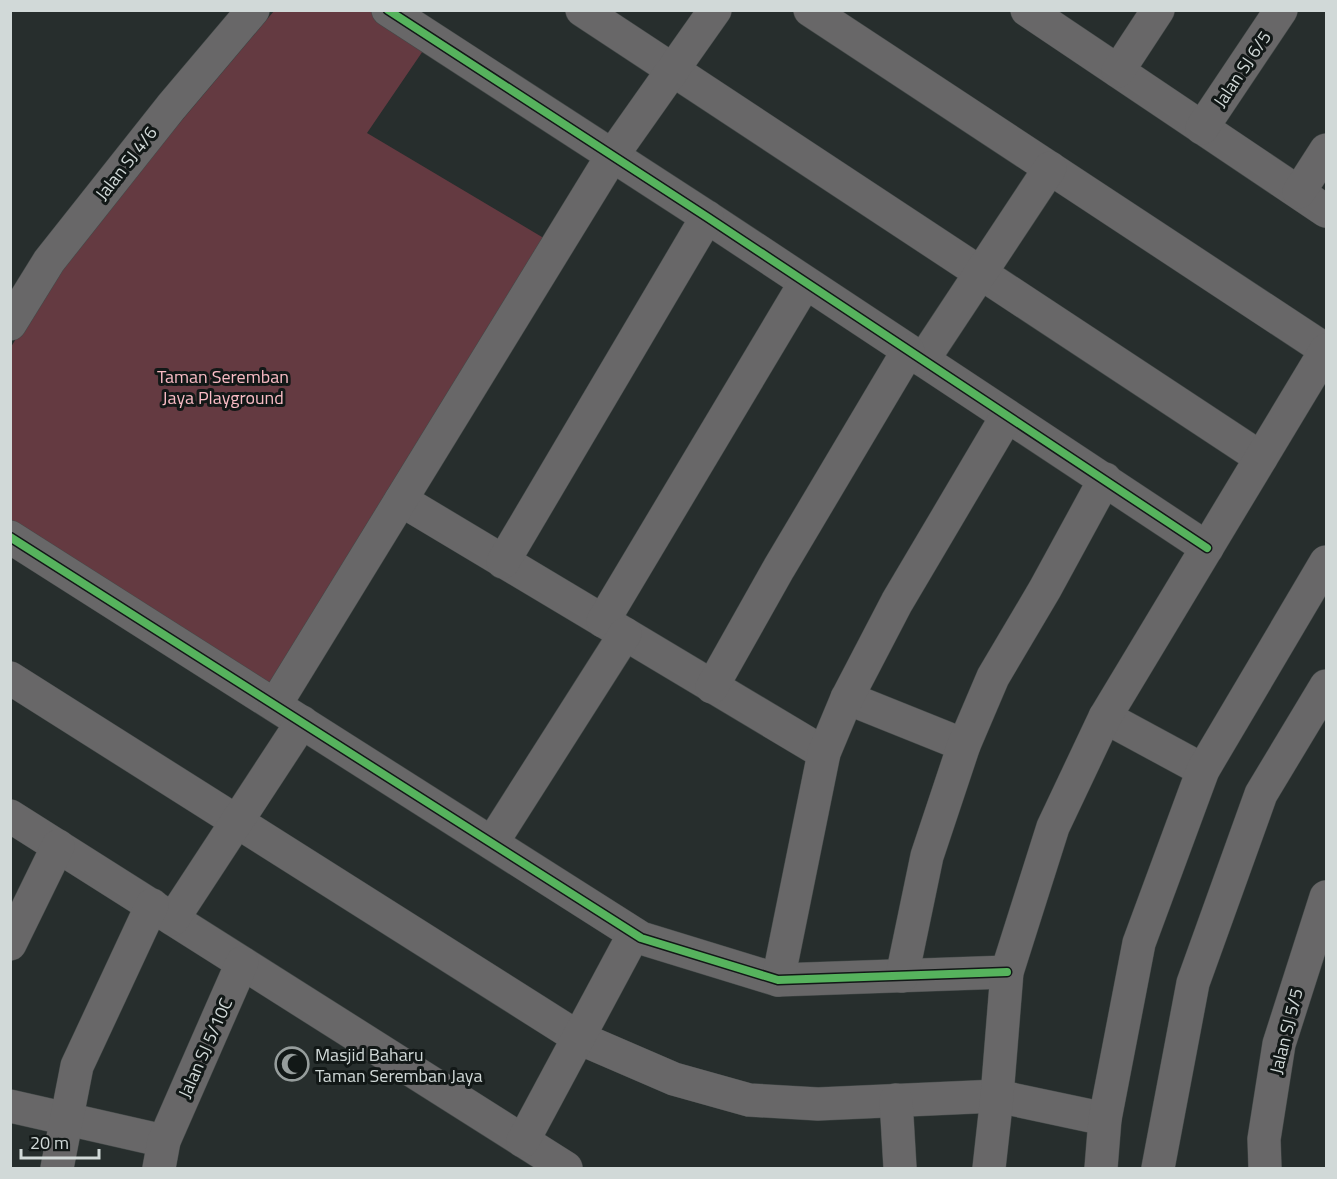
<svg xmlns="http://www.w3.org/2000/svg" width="1337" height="1179" viewBox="0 0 1337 1179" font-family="'Titillium Web',sans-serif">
<rect width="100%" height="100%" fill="#272e2d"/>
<path fill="#643a41" d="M274 11H382L429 42 367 133 552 243 273 701 11 533V347L59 266Z"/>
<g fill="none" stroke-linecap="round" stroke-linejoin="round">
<g stroke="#434948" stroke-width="34">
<g id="minor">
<path d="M388 10 707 217 1207 548"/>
<path d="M582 10 1261 458"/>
<path d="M810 10 1326 350"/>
<path d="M1027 10 1326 211"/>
<path d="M1118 71 1158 10"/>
<path d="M1202 128 1281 10"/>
<path d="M1299 192 1326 150"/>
<path d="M10 324 49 261 171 107 253 10"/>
<path d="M923 360 1050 168"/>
<path d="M401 500 824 753"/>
<path d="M10 537 641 938 778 980 1007 972"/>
<path d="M503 562 707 217"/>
<path d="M603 621 805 283"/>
<path d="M10 678 579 1038 674 1079 749 1100 818 1104 997 1096 1105 1119"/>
<path d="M712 687 779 568 908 351"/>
<path d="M847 698 964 745"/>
<path d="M275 705 612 156 715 10"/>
<path d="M1105 717 1203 770"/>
<path d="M10 816 566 1168"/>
<path d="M492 843 625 634"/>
<path d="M173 919 302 722"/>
<path d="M10 944 58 846"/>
<path d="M902 976 927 856 964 745 993 677 1045 589 1105 479"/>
<path d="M778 980 824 753 847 698 897 602 1007 416"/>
<path d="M896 1100 900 1168"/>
<path d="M10 1106 164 1141"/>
<path d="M523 1141 634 934"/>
<path d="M57 1168 77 1066 152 905"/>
<path d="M159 1168 164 1141 242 963"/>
<path d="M989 1168 997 1096 1007 972 1053 827 1105 717 1326 350"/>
<path d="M1101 1168 1105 1119 1139 943 1203 770 1326 562"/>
<path d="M1158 1168 1193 983 1261 794 1326 686"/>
<path d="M1265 1168 1264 1139 1279 1044 1326 897"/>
</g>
</g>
<use href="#minor" stroke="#686768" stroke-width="33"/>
<g stroke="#121817" stroke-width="11">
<g id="cycleway">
<path d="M388 10 707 217 1207 548"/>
<path d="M10 537 641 938 778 980 1007 972"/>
</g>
</g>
<use href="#cycleway" stroke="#56b35d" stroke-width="8"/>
</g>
<defs>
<g id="mosque-ring" transform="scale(1.725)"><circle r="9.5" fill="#121817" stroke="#969d9c" stroke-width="1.5"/><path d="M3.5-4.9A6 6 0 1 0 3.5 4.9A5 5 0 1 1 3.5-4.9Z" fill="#969d9c"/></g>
</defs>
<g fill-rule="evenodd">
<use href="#mosque-ring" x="292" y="1064"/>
</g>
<g text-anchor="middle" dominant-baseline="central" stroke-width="6" stroke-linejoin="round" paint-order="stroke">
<g font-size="18" fill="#d1d9d8" stroke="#121817">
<text transform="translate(1242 69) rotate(-56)">Jalan SJ 6/5</text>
<text transform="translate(126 163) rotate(-52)">Jalan SJ 4/6</text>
<text transform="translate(1286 1031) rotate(-76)">Jalan SJ 5/5</text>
<text transform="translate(205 1048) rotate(-66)">Jalan SJ 5/10C</text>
</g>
<g font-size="18" fill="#fabcc5" stroke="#121817">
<text x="223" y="376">Taman Seremban<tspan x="223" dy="21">Jaya Playground</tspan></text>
</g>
<g font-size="18" fill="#d1d9d8" stroke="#121817" text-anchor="start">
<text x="315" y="1054">Masjid Baharu<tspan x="315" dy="21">Taman Seremban Jaya</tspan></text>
</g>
</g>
<rect width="1337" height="1179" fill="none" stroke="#d1d9d8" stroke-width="24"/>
<path d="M21 1149v9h78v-9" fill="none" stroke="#d1d9d8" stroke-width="3"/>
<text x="30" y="1149" font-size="18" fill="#d1d9d8" stroke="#121817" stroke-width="4.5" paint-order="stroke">20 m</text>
</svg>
